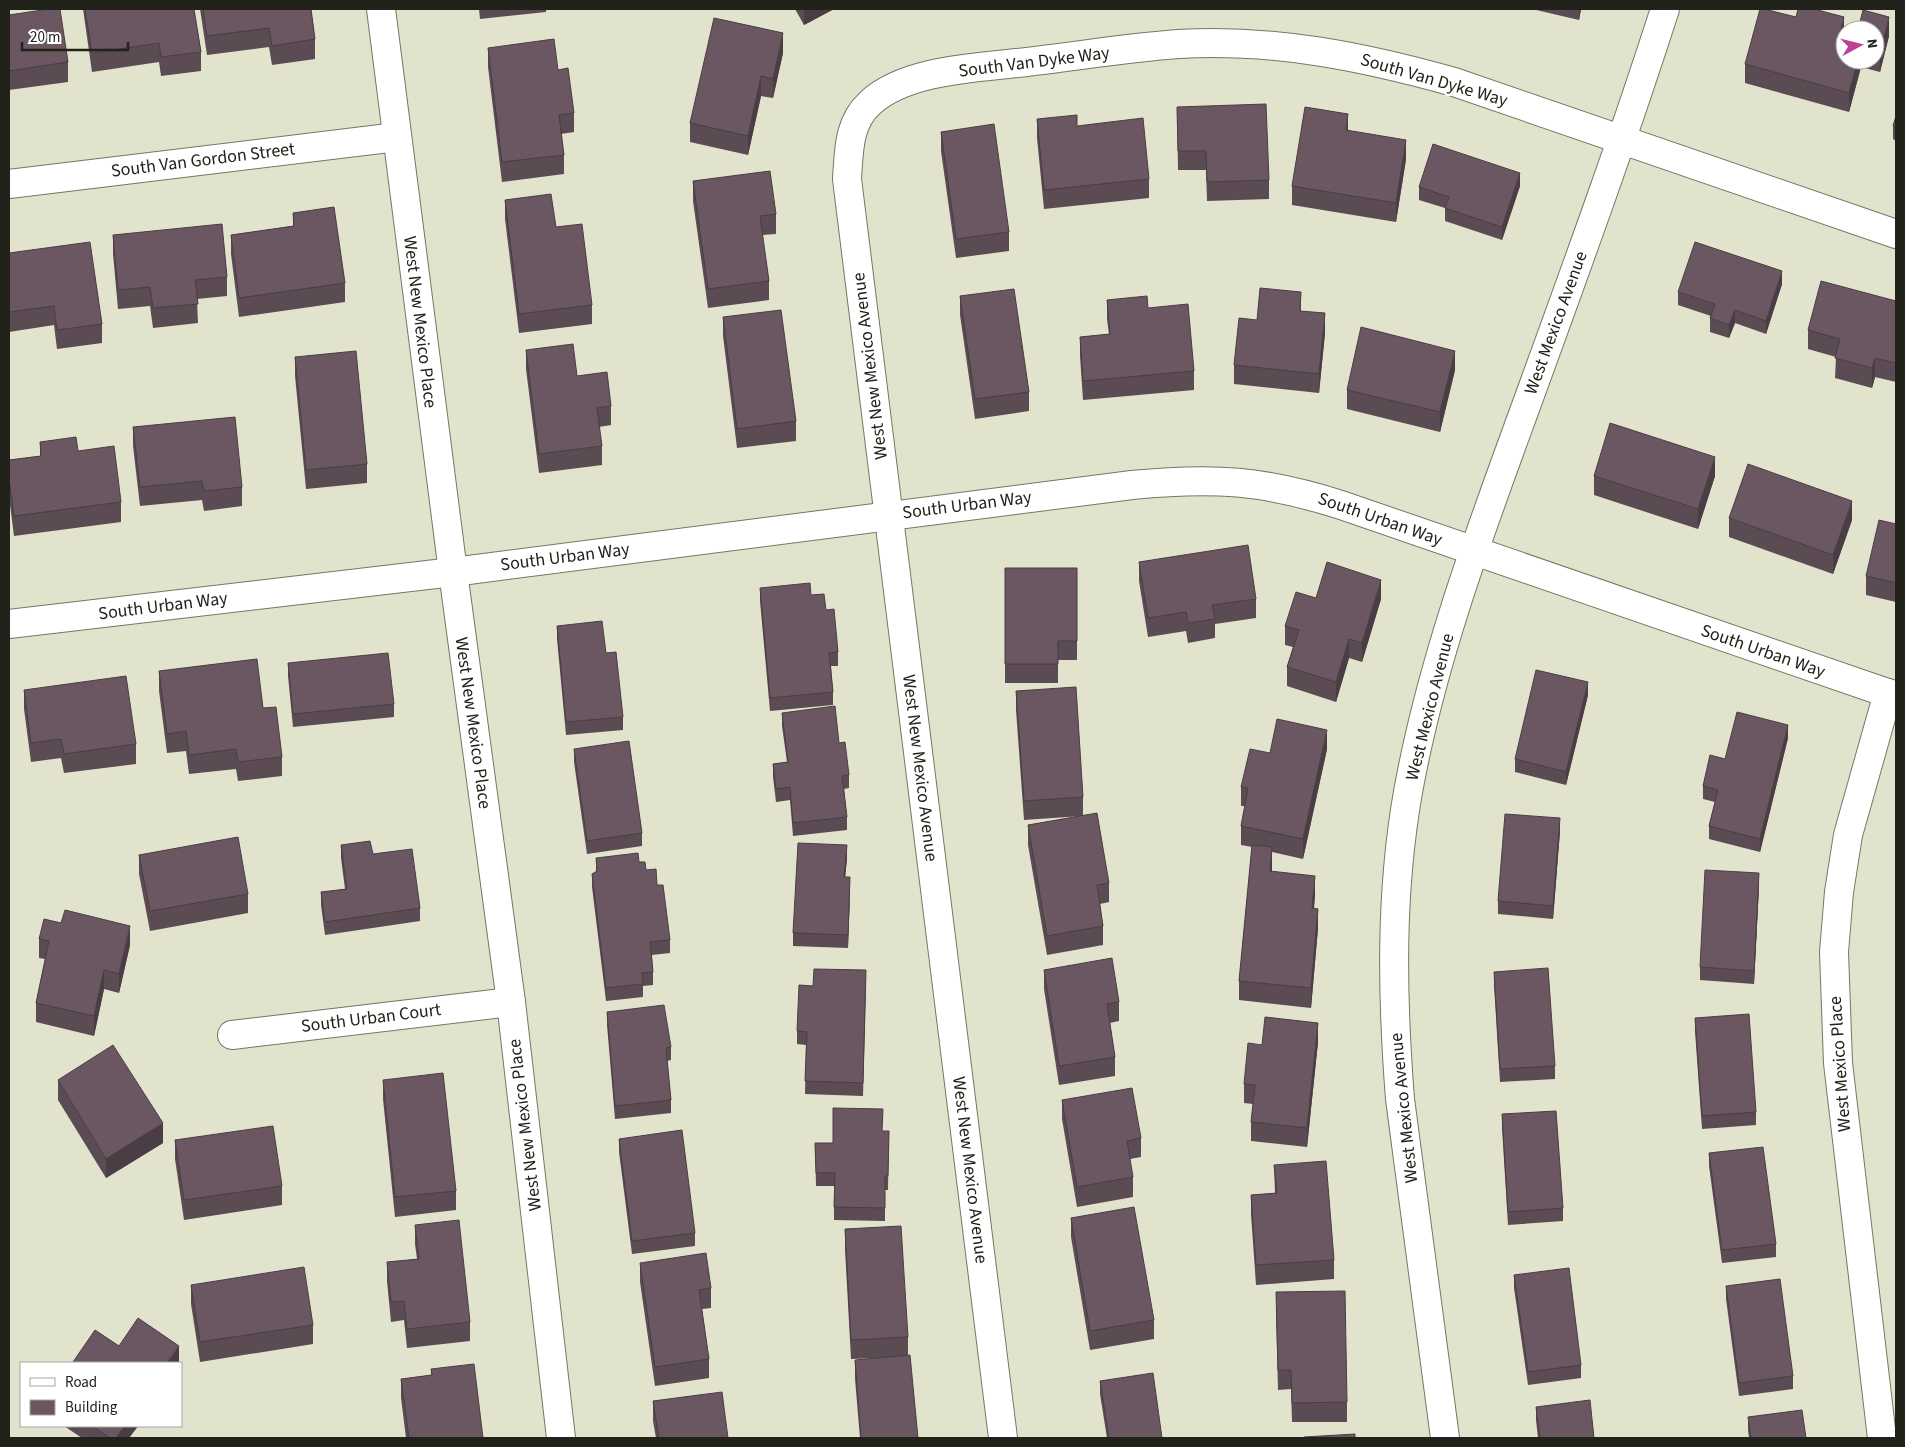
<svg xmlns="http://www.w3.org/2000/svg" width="1905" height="1447" viewBox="0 0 1905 1447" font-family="'Source Sans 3',sans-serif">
<rect width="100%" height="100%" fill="#e2e3cd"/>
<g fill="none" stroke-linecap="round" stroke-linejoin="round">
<g stroke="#767763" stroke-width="30">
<g id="minor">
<path d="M381 9 453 572 511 1002 561 1438"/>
<path d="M9 184 397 137"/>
<path d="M9 624 453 572 1132 485C1213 477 1263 480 1341 505L1896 696"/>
<path d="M232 1035 511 1002"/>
<path d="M1003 1438 847 179C849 151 848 123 870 103 904 71 972 68 1017 63 1071 57 1125 48 1178 44 1272 38 1365 57 1454 82L1896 234"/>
<path d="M1445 1438 1400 1099C1392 996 1390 894 1408 792 1432 659 1480 532 1526 406 1574 274 1622 143 1665 9"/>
<path d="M1882 1438 1838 1063 1834 952 1839 892 1848 835 1888 693"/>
</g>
</g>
<use href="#minor" stroke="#fff" stroke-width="28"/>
</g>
<g fill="#5b4b53">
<path d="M83 9H194L201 52V71L161 76 159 62 92 72Z"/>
<path d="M200 9H311L315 39V59L272 65 269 47 207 55Z"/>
<path d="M479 9H546V12L480 19Z"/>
<path d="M795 9H834L804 25Z"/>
<path d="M1532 9H1581L1579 20Z"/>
<path d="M9 15 68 62V82L9 90Z"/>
<path d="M1875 30 1889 36 1880 72 1861 67 1849 112 1745 83V64L1844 33 1845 60H1875Z"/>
<path d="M488 48 558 70 574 113V132L561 134 564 155V174L502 182 488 67Z"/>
<path d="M783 53 773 98 761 96 748 155 690 142V123Z"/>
<path d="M1177 107 1269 180V199L1207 201 1206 170H1178Z"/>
<path d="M1896 116V141L1893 139V126Z"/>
<path d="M1037 119 1077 126 1149 179V198L1044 209 1037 138Z"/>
<path d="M1348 131 1406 159 1396 222 1292 205V186Z"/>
<path d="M941 132 1009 232V251L956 258 941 151Z"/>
<path d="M693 181 776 214V234L762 235 769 281V300L708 308 693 201Z"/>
<path d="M1520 186 1502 240 1445 221V208L1419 200V187Z"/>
<path d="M505 200 556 227 592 305V324L519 333 505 219Z"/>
<path d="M293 213 345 283V302L239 317 231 254V235L293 226Z"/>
<path d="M113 235 227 277V296L197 299 198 323 153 328 150 306 118 309 113 254Z"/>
<path d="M9 253 102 324V343L57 349 54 325 9 332Z"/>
<path d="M1782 284 1766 334 1735 323 1729 338 1710 332V318L1711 316 1678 305V292Z"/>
<path d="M960 296 1029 392V411L975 419 960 315Z"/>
<path d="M1107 300 1194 371V390L1083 400 1080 356V337L1109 334 1107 319Z"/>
<path d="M1896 301V382L1875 377 1872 388 1835 378 1836 357 1808 349V330Z"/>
<path d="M1301 311 1325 333 1319 393 1234 384V365L1257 320Z"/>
<path d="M723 317 796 421V441L737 448 723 336Z"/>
<path d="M526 350 577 376 611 406V425L599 427 602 446V465L539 473 526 369Z"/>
<path d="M295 357 367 464V483L306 489 295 376Z"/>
<path d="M1455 370 1440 432 1347 409V390Z"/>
<path d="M133 427 242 487V506L204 511 202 500 140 506 133 446Z"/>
<path d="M40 442 78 451 121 502V522L14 536 9 497V460L40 456Z"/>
<path d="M1594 476H1715L1698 529 1594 495Z"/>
<path d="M1729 518 1852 520 1833 574 1729 537Z"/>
<path d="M1896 524V602L1866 595V576Z"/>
<path d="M1139 562 1256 599V618L1215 624V638L1188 643 1186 631 1148 637 1139 581Z"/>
<path d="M1005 568H1077V660H1058V683H1005Z"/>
<path d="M760 588 811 595 826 610 838 652V666H831L833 692V705L770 711 760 601Z"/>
<path d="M1316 598 1381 599 1362 662 1349 658 1336 702 1287 686V667L1293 647 1285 645V626Z"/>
<path d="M557 626 623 717V730L566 735 557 639Z"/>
<path d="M288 663 394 704V717L293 727 288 676Z"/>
<path d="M159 671 263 708 282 757V776L238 781 236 769 189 774 186 751 167 753 159 691Z"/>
<path d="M24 690 136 744V764L64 773 61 758 31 762 24 709Z"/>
<path d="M1016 691 1083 797V816L1109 883V902L1100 904 1103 926V945L1047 955 1028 845V825L1082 816 1024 820 1016 710Z"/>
<path d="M1588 695 1566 785 1515 772V759Z"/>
<path d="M782 713 839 743 849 775V788L844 789 847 817V830L793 836 790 800 776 802 773 777V764L787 762 782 726Z"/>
<path d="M1788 738 1760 852 1709 839V826L1715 802 1703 799V786L1725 759Z"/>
<path d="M574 749 642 833V846L587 854 574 762Z"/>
<path d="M1327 749 1303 859 1272 852V872L1315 895 1314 909 1318 928 1311 1008 1239 1000V981L1252 847 1241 845V826L1245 806H1241V787L1270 753Z"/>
<path d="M1560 831 1553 919 1498 914V901Z"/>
<path d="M341 845 420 908V921L325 935 321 905V892L345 889 341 858Z"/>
<path d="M139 855 248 894V913L150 931 139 874Z"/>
<path d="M596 858 639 862 657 885 670 940V953L652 955 653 972V985L643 986V997L606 1001 592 887V874L596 872Z"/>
<path d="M847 858 845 877 850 890 848 948 793 946V933Z"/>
<path d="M1759 886 1754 984 1700 980V967Z"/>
<path d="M39 939 130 945 119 993 104 989 94 1036 36 1022V1003L45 959 39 958Z"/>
<path d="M1044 970 1119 1002V1021L1110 1023 1115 1057V1076L1059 1085 1044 989Z"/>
<path d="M1494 972 1555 1066V1079L1500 1082 1494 985Z"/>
<path d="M866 983 863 1096 805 1094 806 1045 797 1044V1031L813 986Z"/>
<path d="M607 1012 671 1047V1060L667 1061 671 1100V1113L615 1119 607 1025Z"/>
<path d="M1695 1018 1756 1112V1125L1702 1129 1695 1031Z"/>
<path d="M1318 1042 1307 1147 1251 1141V1122L1253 1104 1244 1103V1084L1262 1045Z"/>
<path d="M58 1080 163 1143 106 1178 58 1100Z"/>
<path d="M383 1080 456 1191V1210L395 1217 383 1099Z"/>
<path d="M1062 1100 1141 1138V1157L1130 1159 1133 1177V1197L1077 1207 1062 1119Z"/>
<path d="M1502 1114 1563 1208V1221L1508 1225 1502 1127Z"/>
<path d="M882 1131H889L888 1190H885V1221L834 1220V1186H816L815 1143H833Z"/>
<path d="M619 1139 695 1233V1246L632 1254 619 1152Z"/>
<path d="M175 1140 282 1186V1205L184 1220 175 1159Z"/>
<path d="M1709 1153 1776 1244V1257L1722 1263 1709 1166Z"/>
<path d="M1274 1165 1334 1260V1279L1256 1285 1251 1214V1195L1275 1193Z"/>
<path d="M1071 1218 1154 1320V1339L1090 1350 1071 1237Z"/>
<path d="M415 1225 470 1322V1341L407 1348 404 1320 391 1322 387 1281V1262L417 1259 415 1244Z"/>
<path d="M845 1229 908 1337V1355L918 1438H860L855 1379V1360L878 1358 851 1359 845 1249Z"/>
<path d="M640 1263 711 1288V1308L702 1309 709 1359V1378L655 1386 640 1282Z"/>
<path d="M1514 1275 1581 1365V1378L1528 1385 1514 1288Z"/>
<path d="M191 1285 313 1325V1344L200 1362 191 1304Z"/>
<path d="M1726 1286 1793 1376V1389L1739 1396 1726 1299Z"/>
<path d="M1276 1311 1347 1402V1422H1292L1291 1389 1278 1390Z"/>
<path d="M431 1369 483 1438H406L401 1398V1379L431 1375Z"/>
<path d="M1100 1381 1162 1438H1107L1100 1394Z"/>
<path d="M653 1401 728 1438H656L653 1421Z"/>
<path d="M1536 1407 1594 1438H1538L1536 1420Z"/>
<path d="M1748 1417 1806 1438H1749L1748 1430Z"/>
<path d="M64 1426H138L129 1438H82Z"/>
</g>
<g fill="#4a3d44">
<path d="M804 9H834L804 25Z"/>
<path d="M1579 9H1581L1579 20Z"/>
<path d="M1844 17V36L1840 32Z"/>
<path d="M1889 17V36L1880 72V53Z"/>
<path d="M783 33V53L773 98V79Z"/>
<path d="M1858 60H1861V67L1849 112V93Z"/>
<path d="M761 76V96L748 155V136Z"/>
<path d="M1348 114V134L1346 130Z"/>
<path d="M1406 140V159L1396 222V203Z"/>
<path d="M1520 173V186L1502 240V227Z"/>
<path d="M1782 271V284L1766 334V321Z"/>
<path d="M1301 292V311H1300Z"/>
<path d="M1735 310V323L1729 338V325Z"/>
<path d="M1325 313V333L1319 393V374Z"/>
<path d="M1455 351V370L1440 432V412Z"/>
<path d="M1875 358V377L1872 388V368Z"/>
<path d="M1715 457V476L1698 529V509Z"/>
<path d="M1852 501V520L1833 574V555Z"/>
<path d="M1381 580V599L1362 662V643Z"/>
<path d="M1349 639V658L1336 702V682Z"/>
<path d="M1588 682V695L1566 785V772Z"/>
<path d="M1788 725V738L1760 852V839Z"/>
<path d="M1327 730V749L1303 859V839Z"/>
<path d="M1560 818V831L1553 919V906Z"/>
<path d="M847 845V858L844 890V877Z"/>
<path d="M1272 847V866L1270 891V871Z"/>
<path d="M1759 873V886L1754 984V971Z"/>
<path d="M1315 876V895L1312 928V908Z"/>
<path d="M850 877V890L848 948V935Z"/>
<path d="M1318 909V928L1311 1008V988Z"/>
<path d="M130 926V945L119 993V974Z"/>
<path d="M104 970V989L94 1036V1016Z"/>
<path d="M1318 1023V1042L1307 1147V1128Z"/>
<path d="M163 1123V1143L106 1178V1159Z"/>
<path d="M179 1346V1363H167Z"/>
<path d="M125 1426H138L129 1438H116Z"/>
</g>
<g fill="#6a5761" stroke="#4a3d44">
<path d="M49 9H60L68 62 9 71V15Z"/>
<path d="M85 9H194L201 52 161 57 159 43 92 53Z"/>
<path d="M203 9H311L315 39 272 46 269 28 207 36Z"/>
<path d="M1760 9H1764L1796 17 1798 9H1814L1844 17 1840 32 1845 34V60H1858L1849 93 1745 64Z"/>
<path d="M1863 10 1889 17 1880 53 1875 52V30H1858Z"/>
<path d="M714 18 783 33 773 79 761 76 748 136 690 123Z"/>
<path d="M554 39 558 70 568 68 574 113 559 115 564 155 502 162 488 48Z"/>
<path d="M1266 104 1269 180 1207 182 1206 151H1178L1177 107Z"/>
<path d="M1305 107 1348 114 1346 130 1406 140 1396 203 1292 186Z"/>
<path d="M1077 115V126L1143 118 1149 179 1044 190 1037 119Z"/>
<path d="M1896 116V127L1893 126Z"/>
<path d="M994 124 1009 232 956 239 941 132Z"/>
<path d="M1433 144 1520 173 1502 227 1445 208 1449 197 1419 187Z"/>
<path d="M770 171 776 214 760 216 769 281 708 289 693 181Z"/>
<path d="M551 194 556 227 582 224 592 305 519 314 505 200Z"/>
<path d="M334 207 345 283 239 298 231 235 294 226 293 213Z"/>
<path d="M222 224 227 277 195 280 198 304 153 308 150 287 118 290 113 235Z"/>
<path d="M90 242 102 324 57 330 54 306 9 312V253Z"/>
<path d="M1695 242 1782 271 1766 321 1735 310 1729 325 1710 318 1715 304 1678 292Z"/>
<path d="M1821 281 1896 301V363L1875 358 1872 368 1835 358 1840 339 1808 330Z"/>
<path d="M1260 288 1301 292 1300 311 1325 313 1319 374 1234 365 1239 318 1257 320Z"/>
<path d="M1014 289 1029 392 975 399 960 296Z"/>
<path d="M1147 296 1148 308 1188 304 1194 371 1083 381 1080 337 1110 334 1107 300Z"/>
<path d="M781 310 796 421 737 429 723 317Z"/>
<path d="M1361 327 1455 351 1440 412 1347 390Z"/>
<path d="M573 344 577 376 607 372 611 406 597 408 602 446 539 454 526 350Z"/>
<path d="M356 351 367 464 306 470 295 357Z"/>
<path d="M235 417 242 487 204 491 202 481 140 487 133 427Z"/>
<path d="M1610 423 1715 457 1698 509 1594 476Z"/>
<path d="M76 437 78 451 114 446 121 502 14 516 9 478V460L41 456 40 442Z"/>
<path d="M1748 464 1852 501 1833 555 1729 518Z"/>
<path d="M1879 520 1896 524V583L1866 576Z"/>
<path d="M1248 545 1256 599 1212 605 1215 619 1188 623 1186 612 1148 618 1139 562Z"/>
<path d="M1327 562 1381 580 1362 643 1349 639 1336 682 1287 667 1299 630 1285 626 1296 592 1316 598Z"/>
<path d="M1005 568H1077V641H1058V664H1005Z"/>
<path d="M810 583 811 595 824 594 826 610 834 609 838 652 829 653 833 692 770 698 760 588Z"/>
<path d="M602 621 606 653 616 652 623 717 566 722 557 626Z"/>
<path d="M388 653 394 704 293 714 288 663Z"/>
<path d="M257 659 263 708 276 707 282 757 238 762 236 749 189 755 186 731 167 734 159 671Z"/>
<path d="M1536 670 1588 682 1566 772 1515 759Z"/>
<path d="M126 676 136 744 64 754 61 739 31 743 24 690Z"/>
<path d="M1076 687 1083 797 1024 801 1016 691Z"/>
<path d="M835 706 839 743 845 742 849 775 842 776 847 817 793 823 790 787 776 789 773 764 788 762 782 713Z"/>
<path d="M1737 712 1788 725 1760 839 1709 826 1718 790 1703 786 1710 755 1725 759Z"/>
<path d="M1277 719 1327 730 1303 839 1241 826 1248 788 1241 787 1250 749 1270 753Z"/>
<path d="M629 741 642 833 587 841 574 749Z"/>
<path d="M1097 813 1109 883 1097 885 1103 926 1047 936 1028 825Z"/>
<path d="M1505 814 1560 818 1553 906 1498 901Z"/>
<path d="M238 837 248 894 150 911 139 855Z"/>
<path d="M370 841 373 854 412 849 420 908 325 922 321 892 347 889 341 845Z"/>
<path d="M798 843 847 845 844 877H850L848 935 793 933Z"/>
<path d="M1252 845 1272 847 1270 871 1315 876 1312 908 1318 909 1311 988 1239 981Z"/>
<path d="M638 853 639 862H645L646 870 656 869 657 885H663L670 940 650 942 653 972 642 973 643 984 606 988 592 874 597 871 596 858Z"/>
<path d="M1705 870 1759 873 1754 971 1700 967Z"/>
<path d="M65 910 130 926 119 974 104 970 94 1016 36 1003 49 941 39 939 44 919 61 923Z"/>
<path d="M1112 958 1119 1002 1107 1004 1115 1057 1059 1066 1044 970Z"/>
<path d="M1548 968 1555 1066 1500 1069 1494 972Z"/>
<path d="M814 969 866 970 863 1083 805 1081 807 1032 797 1031 799 985 813 986Z"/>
<path d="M664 1005 671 1047 666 1048 671 1100 615 1106 607 1012Z"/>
<path d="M1749 1014 1756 1112 1702 1116 1695 1018Z"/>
<path d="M1265 1017 1318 1023 1307 1128 1251 1122 1255 1085 1244 1084 1248 1043 1262 1045Z"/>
<path d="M113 1045 163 1123 106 1159 58 1080Z"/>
<path d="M443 1073 456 1191 395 1197 383 1080Z"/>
<path d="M1132 1088 1141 1138 1127 1141 1133 1177 1077 1187 1062 1100Z"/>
<path d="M833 1108 883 1109 882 1131H889L888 1176H885V1208L834 1207 835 1173H816L815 1143H833Z"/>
<path d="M1556 1111 1563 1208 1508 1212 1502 1114Z"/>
<path d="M273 1126 282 1186 184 1200 175 1140Z"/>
<path d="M682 1130 695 1233 632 1241 619 1139Z"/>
<path d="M1763 1147 1776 1244 1722 1250 1709 1153Z"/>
<path d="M1326 1161 1334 1260 1256 1265 1251 1195 1277 1193 1274 1165Z"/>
<path d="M1134 1207 1154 1320 1090 1331 1071 1218Z"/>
<path d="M459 1220 470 1322 407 1329 404 1301 391 1302 387 1262 419 1259 415 1225Z"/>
<path d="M901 1226 908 1337 851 1340 845 1229Z"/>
<path d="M706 1253 711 1288 699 1290 709 1359 655 1367 640 1263Z"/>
<path d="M304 1267 313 1325 200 1342 191 1285Z"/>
<path d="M1569 1268 1581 1365 1528 1372 1514 1275Z"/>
<path d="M1780 1279 1793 1376 1739 1383 1726 1286Z"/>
<path d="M1345 1291 1347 1402 1292 1403 1291 1370H1278L1276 1292Z"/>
<path d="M138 1318 179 1346 167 1363H74L73 1362 95 1330 119 1346Z"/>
<path d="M910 1355 918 1438H861L855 1360Z"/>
<path d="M474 1364 483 1438H409L401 1379 432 1375 431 1369Z"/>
<path d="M1153 1373 1162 1438H1109L1100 1381Z"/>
<path d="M722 1392 728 1438H659L653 1401Z"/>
<path d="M1590 1400 1594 1438H1540L1536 1407Z"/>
<path d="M1802 1410 1806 1438H1751L1748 1417Z"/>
<path d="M92 1426H125L116 1438H110Z"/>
<path d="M1355 1434V1438H1304V1437Z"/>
</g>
<g text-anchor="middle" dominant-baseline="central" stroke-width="5" stroke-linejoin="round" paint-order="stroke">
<g font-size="18" fill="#212219" stroke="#fff">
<text transform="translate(1034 62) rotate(-7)">South Van Dyke Way</text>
<text transform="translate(1434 80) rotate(16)">South Van Dyke Way</text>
<text transform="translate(203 160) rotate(-7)">South Van Gordon Street</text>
<text transform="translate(420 322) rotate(83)">West New Mexico Place</text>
<text transform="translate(1556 323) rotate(-70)">West Mexico Avenue</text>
<text transform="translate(870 366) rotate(-97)">West New Mexico Avenue</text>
<text transform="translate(967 505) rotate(-7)">South Urban Way</text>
<text transform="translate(1380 519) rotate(19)">South Urban Way</text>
<text transform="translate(565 557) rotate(-7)">South Urban Way</text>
<text transform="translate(163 606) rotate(-7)">South Urban Way</text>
<text transform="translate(1763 651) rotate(19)">South Urban Way</text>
<text transform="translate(1430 707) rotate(-76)">West Mexico Avenue</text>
<text transform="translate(473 723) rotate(82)">West New Mexico Place</text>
<text transform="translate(920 768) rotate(83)">West New Mexico Avenue</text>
<text transform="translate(371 1018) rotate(-7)">South Urban Court</text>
<text transform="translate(1840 1064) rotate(-94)">West Mexico Place</text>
<text transform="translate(1404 1108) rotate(-96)">West Mexico Avenue</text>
<text transform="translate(525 1125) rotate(-97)">West New Mexico Place</text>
<text transform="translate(970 1170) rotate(83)">West New Mexico Avenue</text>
</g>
</g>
<rect width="1905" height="1447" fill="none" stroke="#212219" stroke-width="20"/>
<rect x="20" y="1362" width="162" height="65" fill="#ffffff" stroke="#a6a7a3"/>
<rect x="30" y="1378" width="25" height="8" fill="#ffffff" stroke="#a6a7a3"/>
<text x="65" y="1387" font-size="15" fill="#212219">Road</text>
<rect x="30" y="1400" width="25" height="15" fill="#6a5761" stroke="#a6a7a3"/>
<text x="65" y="1412" font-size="15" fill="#212219">Building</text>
<g transform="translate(1860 45) rotate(83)"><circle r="24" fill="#ffffff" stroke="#a6a7a3"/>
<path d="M0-4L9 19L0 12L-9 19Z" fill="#bd4295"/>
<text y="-8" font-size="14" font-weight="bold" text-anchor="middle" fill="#212219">N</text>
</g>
<path d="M22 42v8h106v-8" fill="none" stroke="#212219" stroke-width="2.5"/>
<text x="30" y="42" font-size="15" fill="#212219" stroke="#ffffff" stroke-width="4" paint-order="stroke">20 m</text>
</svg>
